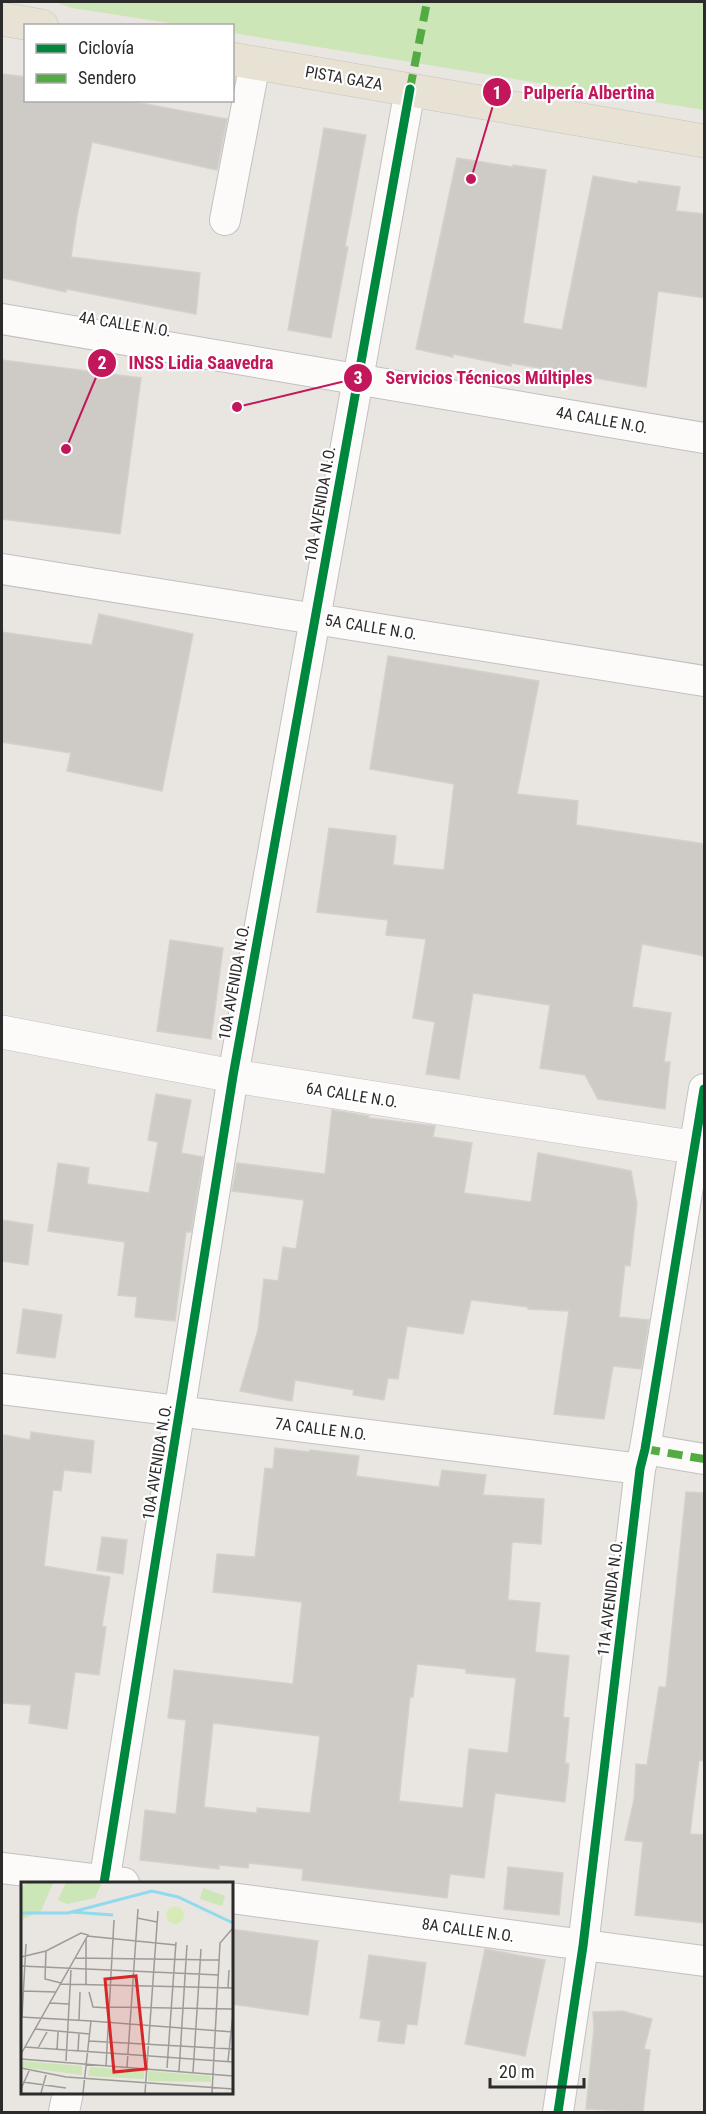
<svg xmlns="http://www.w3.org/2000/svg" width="706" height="2114" viewBox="0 0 706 2114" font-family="'Roboto Condensed',sans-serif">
<rect width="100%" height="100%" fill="#e9e5e0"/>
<path fill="#cce6b7" d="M55 2H704V110L233 33 232 26 183 25 72 8Z"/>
<g fill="#cecbc7" stroke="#d4d1cc" stroke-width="1.5" fill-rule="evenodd">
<path d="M2 74 26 77V100H124L227 119 217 170 92 142 77 216 71 257 200 273 196 314 66 289V292L2 278Z"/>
<path d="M324 128 366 135 345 246 348 247 331 338 288 330Z"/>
<path d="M457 158 513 167V165L546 170 523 323 562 330 593 176 638 184V181L680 187 676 211 705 214V298L658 291 646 387 511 363V366L453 354V357L416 349Z"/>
<path d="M2 360 141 378 120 534 2 519Z"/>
<path d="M99 614 193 634 162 791 67 771 71 753 2 742V632L92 645Z"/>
<path d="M388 656 539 681 517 794 578 801 576 825 705 844V956L642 944 632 1007 671 1013 664 1062H670L665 1109 598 1099 585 1075 540 1068 550 1005 473 993 459 1079 426 1074 435 1022 413 1018 426 939 386 935 388 920 317 912 329 828 396 836 393 865 444 870 454 784 370 769Z"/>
<path d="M170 940 223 948 211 1039 157 1031Z"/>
<path d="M156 1094 191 1100 181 1153 203 1157 191 1232H186L175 1321 135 1317 137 1297 118 1295 125 1242 48 1231 58 1163 89 1168 87 1184 149 1193 158 1142 148 1140Z"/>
<path d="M332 1110 369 1116 368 1118 435 1126 433 1137 472 1143 464 1193 531 1202 538 1153 631 1171 637 1204 630 1266 625 1265 619 1317 649 1320 641 1369 613 1366 604 1419 554 1414 569 1311 528 1309V1307L471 1300 463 1334 407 1326 398 1379 388 1378 384 1400 353 1395 354 1390 295 1380 292 1401 240 1391 258 1330 264 1279 278 1281 283 1247 296 1249 304 1200 232 1191 237 1163 325 1174Z"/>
<path d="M2 1220 33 1225 28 1265 2 1261Z"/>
<path d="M23 1309 62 1315 55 1358 17 1353Z"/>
<path d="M31 1432 94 1441 91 1473 64 1470 61 1491 53 1490 44 1566 110 1577 102 1626 106 1627 99 1675 75 1672 67 1729 29 1723 31 1705 2 1703V1449L4 1435 30 1440Z"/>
<path d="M275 1448 309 1452 310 1450 359 1456 356 1476 439 1487 442 1470 486 1475 483 1495 544 1499 541 1544 512 1542 508 1600 540 1603 535 1652 569 1656 563 1717 569 1718 565 1763 569 1764 565 1802 495 1793 484 1878 450 1874 447 1898 302 1880 303 1869 249 1863 248 1868 219 1865V1869L140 1860 145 1810 176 1814 186 1720 168 1718 174 1670 293 1684 302 1602 213 1592 217 1554 255 1557 265 1468 273 1469ZM417 1664 466 1669V1673L516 1678 508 1753 469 1749 463 1808 399 1801 410 1697H413ZM213 1723 320 1736 310 1813 257 1808V1813L204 1807Z"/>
<path d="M686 1492 705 1493V1761L699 1760 690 1834 705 1835V1923L635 1915 643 1842 625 1840 634 1800 636 1764 647 1765 659 1687H666Z"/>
<path d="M102 1537 127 1540 123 1574 97 1570Z"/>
<path d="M508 1867 563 1873 559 1915 504 1909Z"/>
<path d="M231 1929 318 1941 308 2015 231 2004Z"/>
<path d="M485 1949 545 1960 525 2056 465 2044Z"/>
<path d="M369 1955 426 1963 417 2025 407 2024 404 2044 378 2041 381 2021 360 2018Z"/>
<path d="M622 2011 652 2019 644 2049 650 2050 643 2112 586 2109 594 2028 593 2012Z"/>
</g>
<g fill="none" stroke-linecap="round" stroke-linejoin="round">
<g stroke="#c2c1c2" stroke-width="32">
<g id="minor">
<path d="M225 220 255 63"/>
<path d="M2 319 704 438"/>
<path d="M2 569 704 681"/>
<path d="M2 1389 640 1469"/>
<path d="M645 1449 704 1459"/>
<path d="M2 1868 124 1883"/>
<path d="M104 1883 233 1076 410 89"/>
<path d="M231 1898 704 1961"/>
<path d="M64 2112 68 2092"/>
<path d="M558 2112 583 1946 640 1469 645 1449 704 1089"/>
</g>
</g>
<g stroke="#c2c1c2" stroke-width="34">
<path id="tertiary" d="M2 1032 233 1076 704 1149"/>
</g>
<g stroke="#c5c3c1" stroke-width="34">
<g id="primary">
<path d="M2 19 42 26"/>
<path d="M232 59 704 141"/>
</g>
</g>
<use href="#minor" stroke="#fcfbfa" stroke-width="30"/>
<use href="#tertiary" stroke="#fcfbfa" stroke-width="33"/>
<use href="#primary" stroke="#e7e2d3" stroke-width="33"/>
<g stroke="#54ab44" stroke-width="8" stroke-dasharray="15 8" stroke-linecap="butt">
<path d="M410 89 427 2"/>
<path d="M645 1449 704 1459"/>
</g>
<g stroke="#fff" stroke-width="13">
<g id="cycleway">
<path d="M104 1883 233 1076 410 89"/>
<path d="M558 2112 583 1946 640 1469 645 1449 704 1089"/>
</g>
</g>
<use href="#cycleway" stroke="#00873e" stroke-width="9"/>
</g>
<g text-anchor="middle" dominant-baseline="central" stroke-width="4.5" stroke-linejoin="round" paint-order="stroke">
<g font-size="16" fill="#2b2b2b" stroke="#fff">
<text transform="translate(344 78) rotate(10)">PISTA GAZA</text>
<text transform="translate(125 324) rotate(9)">4A CALLE N.O.</text>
<text transform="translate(602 420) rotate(10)">4A CALLE N.O.</text>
<text transform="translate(320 504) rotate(-80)">10A AVENIDA N.O.</text>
<text transform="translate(371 627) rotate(9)">5A CALLE N.O.</text>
<text transform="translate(234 982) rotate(-80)">10A AVENIDA N.O.</text>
<text transform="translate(352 1095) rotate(9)">6A CALLE N.O.</text>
<text transform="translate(321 1429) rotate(7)">7A CALLE N.O.</text>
<text transform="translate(157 1462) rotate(-81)">10A AVENIDA N.O.</text>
<text transform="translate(610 1598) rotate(-83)">11A AVENIDA N.O.</text>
<text transform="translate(468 1930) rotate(8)">8A CALLE N.O.</text>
</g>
</g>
<g transform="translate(21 1882)">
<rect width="212" height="212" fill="#e9e5e0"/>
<path d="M5 1H32L20 29 0 38V7ZM45 1H78L80 2 74 16 46 22 37 18ZM182 6 204 14 201 24 179 17ZM0 179 61 184V193L0 185ZM69 185 123 189V197L67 194ZM127 189 190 194V200L127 199Z" fill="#cce6b7"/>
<path d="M145 33a9 9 0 1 1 18 0a9 9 0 1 1-18 0Z" fill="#d8eab5"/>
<path fill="none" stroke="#90daee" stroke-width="3" d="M51 30 92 33M0 31H47L131 9 157 15 212 41"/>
<path fill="none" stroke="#9d9b98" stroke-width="1.5" d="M116 36 136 40M66 54 155 63M65 56V103M25 69 24 97 40 101M0 75 25 69 60 51 67 53 0 172M54 76 198 78M0 84 198 93M39 102 212 106M207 106 208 88M2 109 35 110M68 110 72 125 89 126M29 121 48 122M89 125 212 127M0 135 70 139 62 211M1 135 5 62M58 138 59 110M70 139 212 150M14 147 69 152M68 159 212 167M4 165 212 180M17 166 26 150M36 168 37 150M57 169 58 151M0 177 212 194M45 179 50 88M207 179 212 131M85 184 93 38M106 185 117 27M0 186 45 195 212 207M146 186 155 60M158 189 166 63M172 190 180 67M2 200 45 206M0 207 8 189M20 211 25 193M124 211 137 29M191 211 199 61 212 46"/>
<path fill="#d62828" fill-opacity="0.15" stroke="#d62828" stroke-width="3" d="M115 94 125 187 93 190 84 97Z"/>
<rect width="212" height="212" fill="none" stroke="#2b2b2b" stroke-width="3"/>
</g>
<path fill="none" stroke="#c2185b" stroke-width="2" d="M471 179L497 92M66 449L102 363M237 407L358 378"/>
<g fill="#c2185b" stroke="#fff" stroke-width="2">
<circle cx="471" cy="179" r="6"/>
<circle cx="66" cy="449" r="6"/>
<circle cx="237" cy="407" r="6"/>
<circle cx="497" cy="92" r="15"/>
<circle cx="102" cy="363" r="15"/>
<circle cx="358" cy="378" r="15"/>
</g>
<g font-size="18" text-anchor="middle" font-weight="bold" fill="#fff">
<text x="497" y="99">1</text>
<text x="102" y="369">2</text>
<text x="358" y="384">3</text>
</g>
<g font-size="18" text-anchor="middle" font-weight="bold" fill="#c2185b" stroke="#fff" stroke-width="4.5" stroke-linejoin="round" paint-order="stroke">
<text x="589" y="99">Pulpería Albertina</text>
<text x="201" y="369">INSS Lidia Saavedra</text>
<text x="489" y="384">Servicios Técnicos Múltiples</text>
</g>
<rect width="706" height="2114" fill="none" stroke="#2b2b2b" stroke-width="6"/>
<rect x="24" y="24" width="210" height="78" fill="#ffffff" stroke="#aaaaaa" stroke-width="1.5"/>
<rect x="36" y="44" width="30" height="9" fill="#00873e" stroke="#aaaaaa" stroke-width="1.5"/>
<text x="78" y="54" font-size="18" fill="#2b2b2b">Ciclovía</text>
<rect x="36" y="74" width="30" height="9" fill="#54ab44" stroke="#aaaaaa" stroke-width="1.5"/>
<text x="78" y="84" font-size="18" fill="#2b2b2b">Sendero</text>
<path d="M490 2078v9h94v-9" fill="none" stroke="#2b2b2b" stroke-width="3"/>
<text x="499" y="2078" font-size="18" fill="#2b2b2b" stroke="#ffffff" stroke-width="4.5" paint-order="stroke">20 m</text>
</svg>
